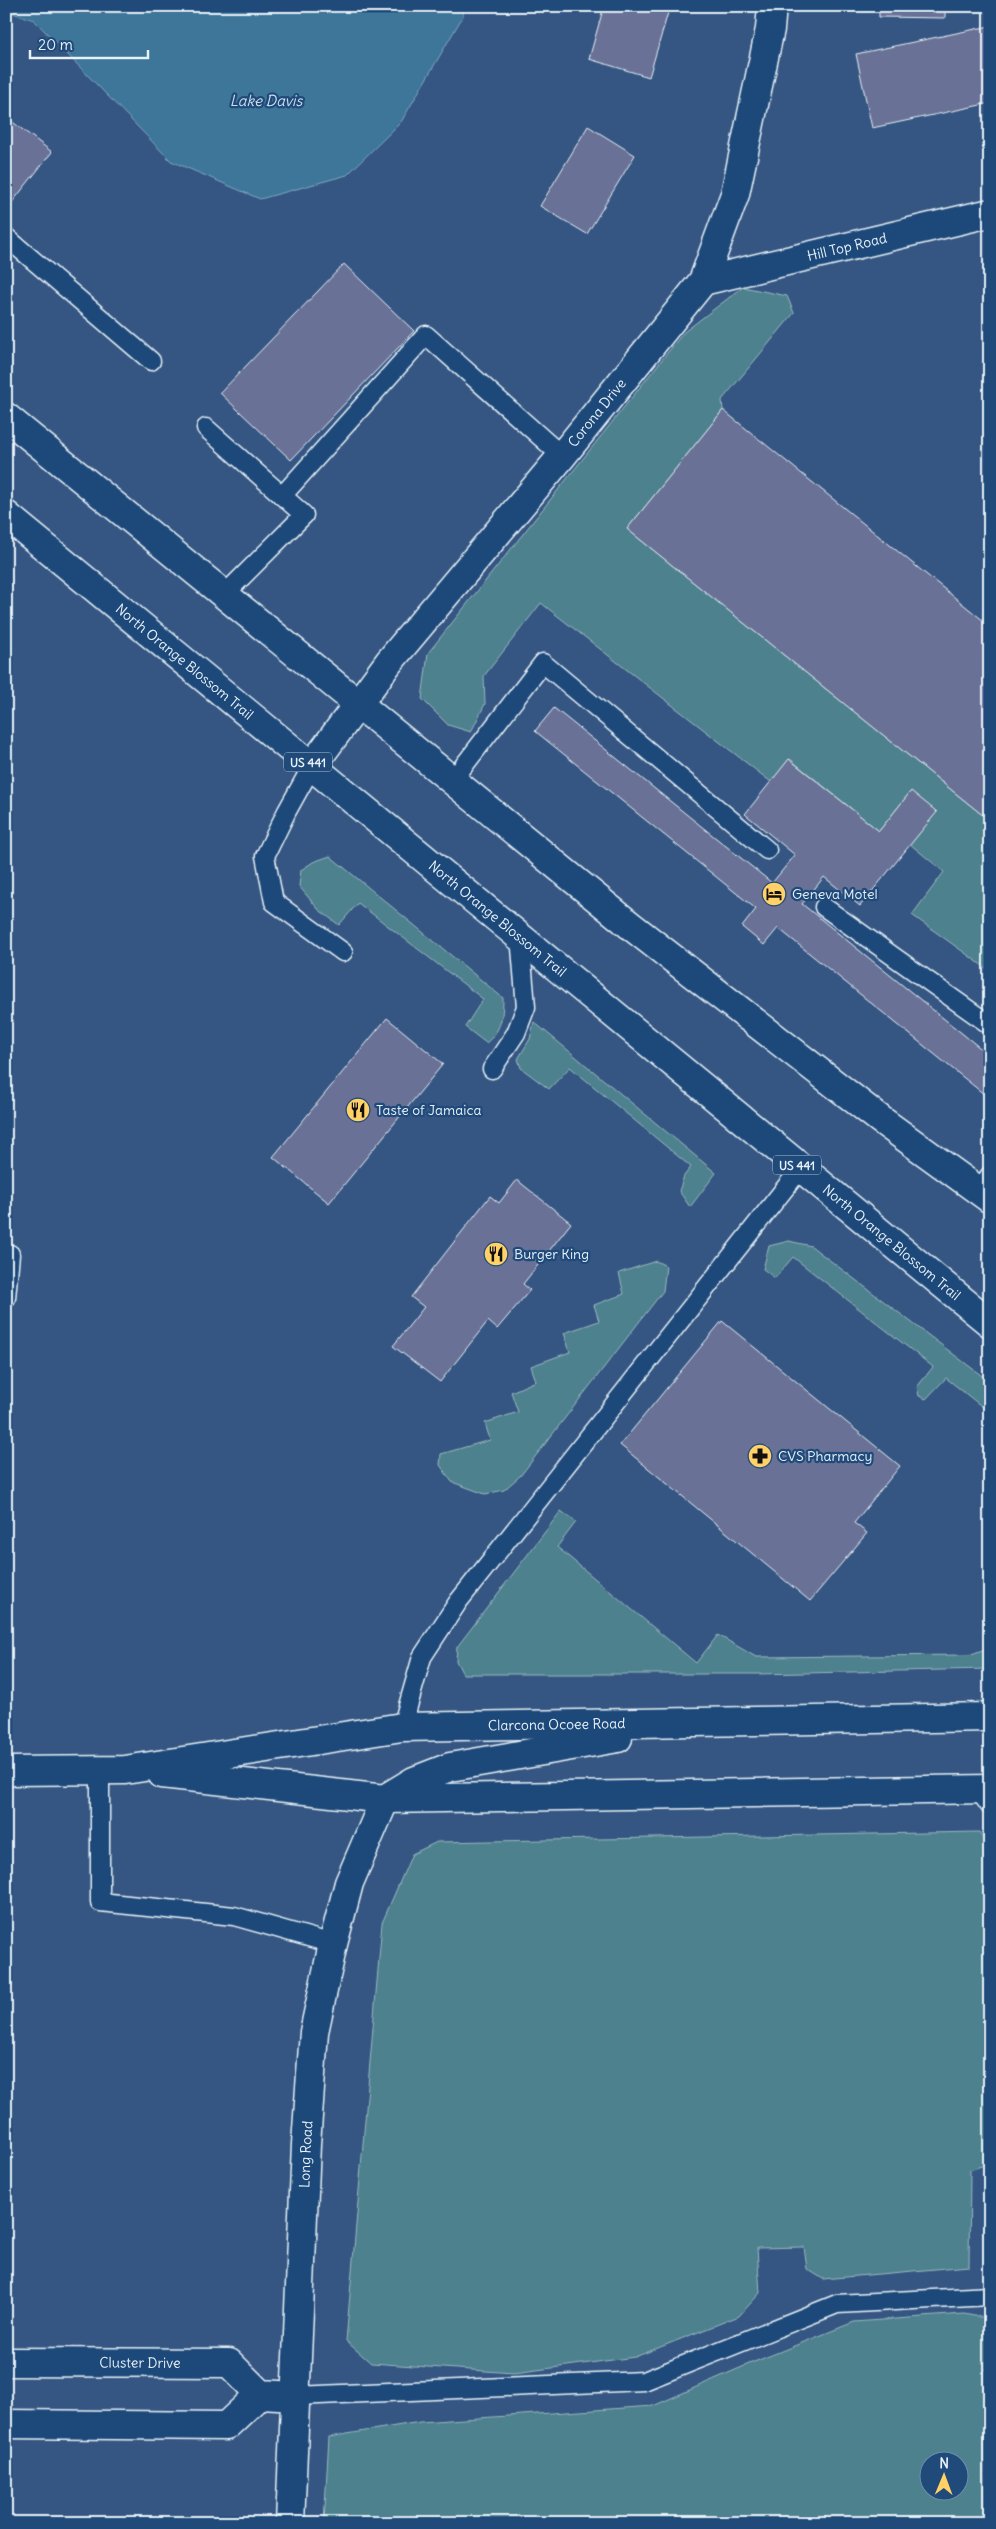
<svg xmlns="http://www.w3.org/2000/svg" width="996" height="2529" viewBox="0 0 996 2529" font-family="Delius,sans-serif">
<rect width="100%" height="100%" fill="#355682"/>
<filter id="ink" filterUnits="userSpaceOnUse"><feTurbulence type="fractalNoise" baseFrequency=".02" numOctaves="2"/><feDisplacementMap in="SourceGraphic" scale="10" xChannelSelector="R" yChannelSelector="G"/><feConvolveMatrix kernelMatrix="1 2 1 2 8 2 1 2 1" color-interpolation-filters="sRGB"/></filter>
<g filter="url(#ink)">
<g fill="#4e818d" stroke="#9bb9c2" fill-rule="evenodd">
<path d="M743 287 787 296 794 313 722 400 723 410 627 529 990 821V971L912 915 944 872 910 844 911 791 879 831 790 759 771 782 541 603 484 676 485 704 471 732 448 725 422 699 428 653 684 332Z"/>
<path d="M330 856 503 998C503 1017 501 1031 486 1043L465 1027 483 999 358 903 339 925 318 909 299 886 301 870 313 862Z"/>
<path d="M534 1022 716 1173 690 1207 679 1191 684 1176 691 1167 570 1067 549 1089 521 1068 518 1059 530 1039Z"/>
<path d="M789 1241 811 1246 990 1382V1413L946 1378 926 1399 919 1396 917 1387 933 1367 793 1257 775 1278 763 1269 769 1246Z"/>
<path d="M656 1261 666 1266 663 1291 521 1475 504 1490 485 1494 452 1482 440 1465 441 1454 490 1440 485 1423 518 1412 511 1392 536 1381 531 1366 570 1352 564 1333 599 1321 594 1305 624 1294 619 1273Z"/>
<path d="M561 1511 576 1522 557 1547 696 1663 718 1635 756 1657 969 1655 990 1647V1669L757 1674H463L456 1661 457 1647Z"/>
<path d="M979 1832 990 1850V2163L970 2170 969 2266 823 2279 807 2269 804 2247 757 2248 760 2293 739 2316 635 2357 514 2373 371 2363 346 2341 382 1923 412 1854 437 1842Z"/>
<path d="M964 2314 990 2319V2365L983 2371 984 2523H324L329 2437 420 2422 653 2406 749 2364 854 2322ZM928 2462H958V2492H928Z"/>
</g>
<path fill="#3e7699" stroke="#82a7bf" d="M6 6H464L463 16 401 122 347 175 260 199 171 161 34 20 6 11Z"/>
<g fill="#697196" stroke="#e8f1f8">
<path d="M604 6H670L649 77 589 59Z"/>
<path d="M879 6H945V18L879 17Z"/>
<path d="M990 26V103L872 128 856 54Z"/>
<path d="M6 117 52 152 6 210Z"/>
<path d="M588 126 635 155 587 234 540 206Z"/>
<path d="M344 264 414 331 291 460 220 393Z"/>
<path d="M723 410 990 626V821L627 529Z"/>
<path d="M554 708 772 883 795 855 745 814 789 759 879 831 911 791 937 812 860 906 824 877 802 904 990 1056V1099L778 928 764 945 742 927 756 909 535 731Z"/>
<path d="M387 1018 443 1064 329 1203 273 1157Z"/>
<path d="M517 1180 571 1223 523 1284 530 1290 497 1329 488 1321 440 1382 393 1346 424 1307 411 1297 490 1196 499 1203Z"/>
<path d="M722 1321 900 1466 854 1523 867 1533 810 1601 620 1445Z"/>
</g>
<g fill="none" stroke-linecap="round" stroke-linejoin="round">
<g stroke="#e8f1f8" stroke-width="21">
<g id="lane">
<path d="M6 237 151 361"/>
<path d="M206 428 304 515 224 595"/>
<path d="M282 496 426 335 562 456"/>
<path d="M312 766 287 811 265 856 274 902 343 952"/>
<path d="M452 781 543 663 767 850"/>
<path d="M824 907 990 1025"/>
<path d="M492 1069 516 1033 526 1007 520 936"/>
<path d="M979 1191 990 1175"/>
<path d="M6 1298 10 1254"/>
<path d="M402 1727 422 1657 458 1602 801 1168"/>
<path d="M100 1771V1902L234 1916 333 1944"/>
<path d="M978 1789 990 1806"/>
<path d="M296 2396 644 2381 837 2304 990 2296"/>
</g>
</g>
<g stroke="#e8f1f8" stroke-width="31">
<g id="street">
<path id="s1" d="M703 281 990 213"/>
<path id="s2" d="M312 766 389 662 562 456 703 281 735 194 770 29 772 6"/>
<path id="s3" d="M6 2362 229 2363 260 2394 296 2396"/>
<path d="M6 2424 226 2426 260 2394"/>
</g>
</g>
<g stroke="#e8f1f8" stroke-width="31">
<g id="secondary">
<path id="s4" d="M6 1771 125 1770 402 1727 990 1717"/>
<path d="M162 1774 385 1799 990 1789"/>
<path d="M386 1798 414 1781 450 1767 618 1738"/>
<path id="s5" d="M290 2523 306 2144 314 2032 333 1944 349 1883 385 1799"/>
</g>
</g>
<g stroke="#e8f1f8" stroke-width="31">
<g id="primary">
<path d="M6 417 631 926 881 1120 990 1199"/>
<path id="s6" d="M6 515 990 1323"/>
</g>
</g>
<use href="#lane" stroke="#1f4a7a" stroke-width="18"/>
<use href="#street" stroke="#1f4a7a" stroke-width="28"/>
<use href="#secondary" stroke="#1f4a7a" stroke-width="28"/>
<use href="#primary" stroke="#1f4a7a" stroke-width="28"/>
</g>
</g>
<defs>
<g id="hotel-disc" transform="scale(1.25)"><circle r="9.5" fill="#ffd166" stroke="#1f4a7a"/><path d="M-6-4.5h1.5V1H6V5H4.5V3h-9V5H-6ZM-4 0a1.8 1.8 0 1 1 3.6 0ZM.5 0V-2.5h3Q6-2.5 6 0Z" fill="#111"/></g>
<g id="restaurant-disc" transform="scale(1.25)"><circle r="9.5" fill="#ffd166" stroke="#1f4a7a"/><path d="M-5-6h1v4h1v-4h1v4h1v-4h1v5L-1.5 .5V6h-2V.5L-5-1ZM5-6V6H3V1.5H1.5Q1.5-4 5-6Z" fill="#111"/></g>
<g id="pharmacy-disc" transform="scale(1.25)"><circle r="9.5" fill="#ffd166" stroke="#1f4a7a"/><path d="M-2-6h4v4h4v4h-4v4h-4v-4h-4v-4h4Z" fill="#111"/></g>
</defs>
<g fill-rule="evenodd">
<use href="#hotel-disc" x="774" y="894"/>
<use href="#restaurant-disc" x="358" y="1110"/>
<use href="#restaurant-disc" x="496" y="1254"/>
<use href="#pharmacy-disc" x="760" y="1456"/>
</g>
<g text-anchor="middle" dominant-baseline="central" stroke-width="4.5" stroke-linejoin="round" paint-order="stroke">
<g fill="#1f4a7a" stroke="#acbfd2" stroke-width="1">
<rect x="284" y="752.5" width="48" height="19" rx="4"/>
<rect x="773" y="1155.5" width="48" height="19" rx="4"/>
</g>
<g font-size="12" font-weight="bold" fill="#e8f1f8">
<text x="308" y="762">US 441</text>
<text x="797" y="1165">US 441</text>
</g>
<g font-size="14" fill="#e8f1f8" stroke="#1f4a7a">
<text stroke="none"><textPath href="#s1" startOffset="148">Hill Top Road</textPath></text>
<text stroke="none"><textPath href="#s2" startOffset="454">Corona Drive</textPath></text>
<text stroke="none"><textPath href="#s6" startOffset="231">North Orange Blossom Trail</textPath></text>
<text stroke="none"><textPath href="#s6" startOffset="636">North Orange Blossom Trail</textPath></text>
<text stroke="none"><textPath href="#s6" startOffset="1146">North Orange Blossom Trail</textPath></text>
<text stroke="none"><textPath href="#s4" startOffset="554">Clarcona Ocoee Road</textPath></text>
<text stroke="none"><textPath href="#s5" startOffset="369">Long Road</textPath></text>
<text stroke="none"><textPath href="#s3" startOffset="134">Cluster Drive</textPath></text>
</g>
<g font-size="14" fill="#e8f1f8" stroke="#1f4a7a" text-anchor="start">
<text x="792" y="894">Geneva Motel</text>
<text x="376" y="1110">Taste of Jamaica</text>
<text x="514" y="1254">Burger King</text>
<text x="778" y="1456">CVS Pharmacy</text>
</g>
<g font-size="15" font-style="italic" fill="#cedfea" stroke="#1f4a7a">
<text x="266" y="100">Lake Davis</text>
</g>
</g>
<rect width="996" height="2529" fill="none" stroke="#1f4a7a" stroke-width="25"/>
<rect x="12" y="12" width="971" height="2504" fill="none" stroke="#e8f1f8" stroke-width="2" filter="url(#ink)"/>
<g transform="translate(944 2476) rotate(1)"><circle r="24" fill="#1f4a7a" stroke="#6f8dac"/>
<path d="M0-4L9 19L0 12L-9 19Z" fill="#ffd166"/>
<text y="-8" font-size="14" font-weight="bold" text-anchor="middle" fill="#e8f1f8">N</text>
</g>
<path d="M30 50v8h118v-8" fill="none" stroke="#e8f1f8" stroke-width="2.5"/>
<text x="38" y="50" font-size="15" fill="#e8f1f8" stroke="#1f4a7a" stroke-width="4" paint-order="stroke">20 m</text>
</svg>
